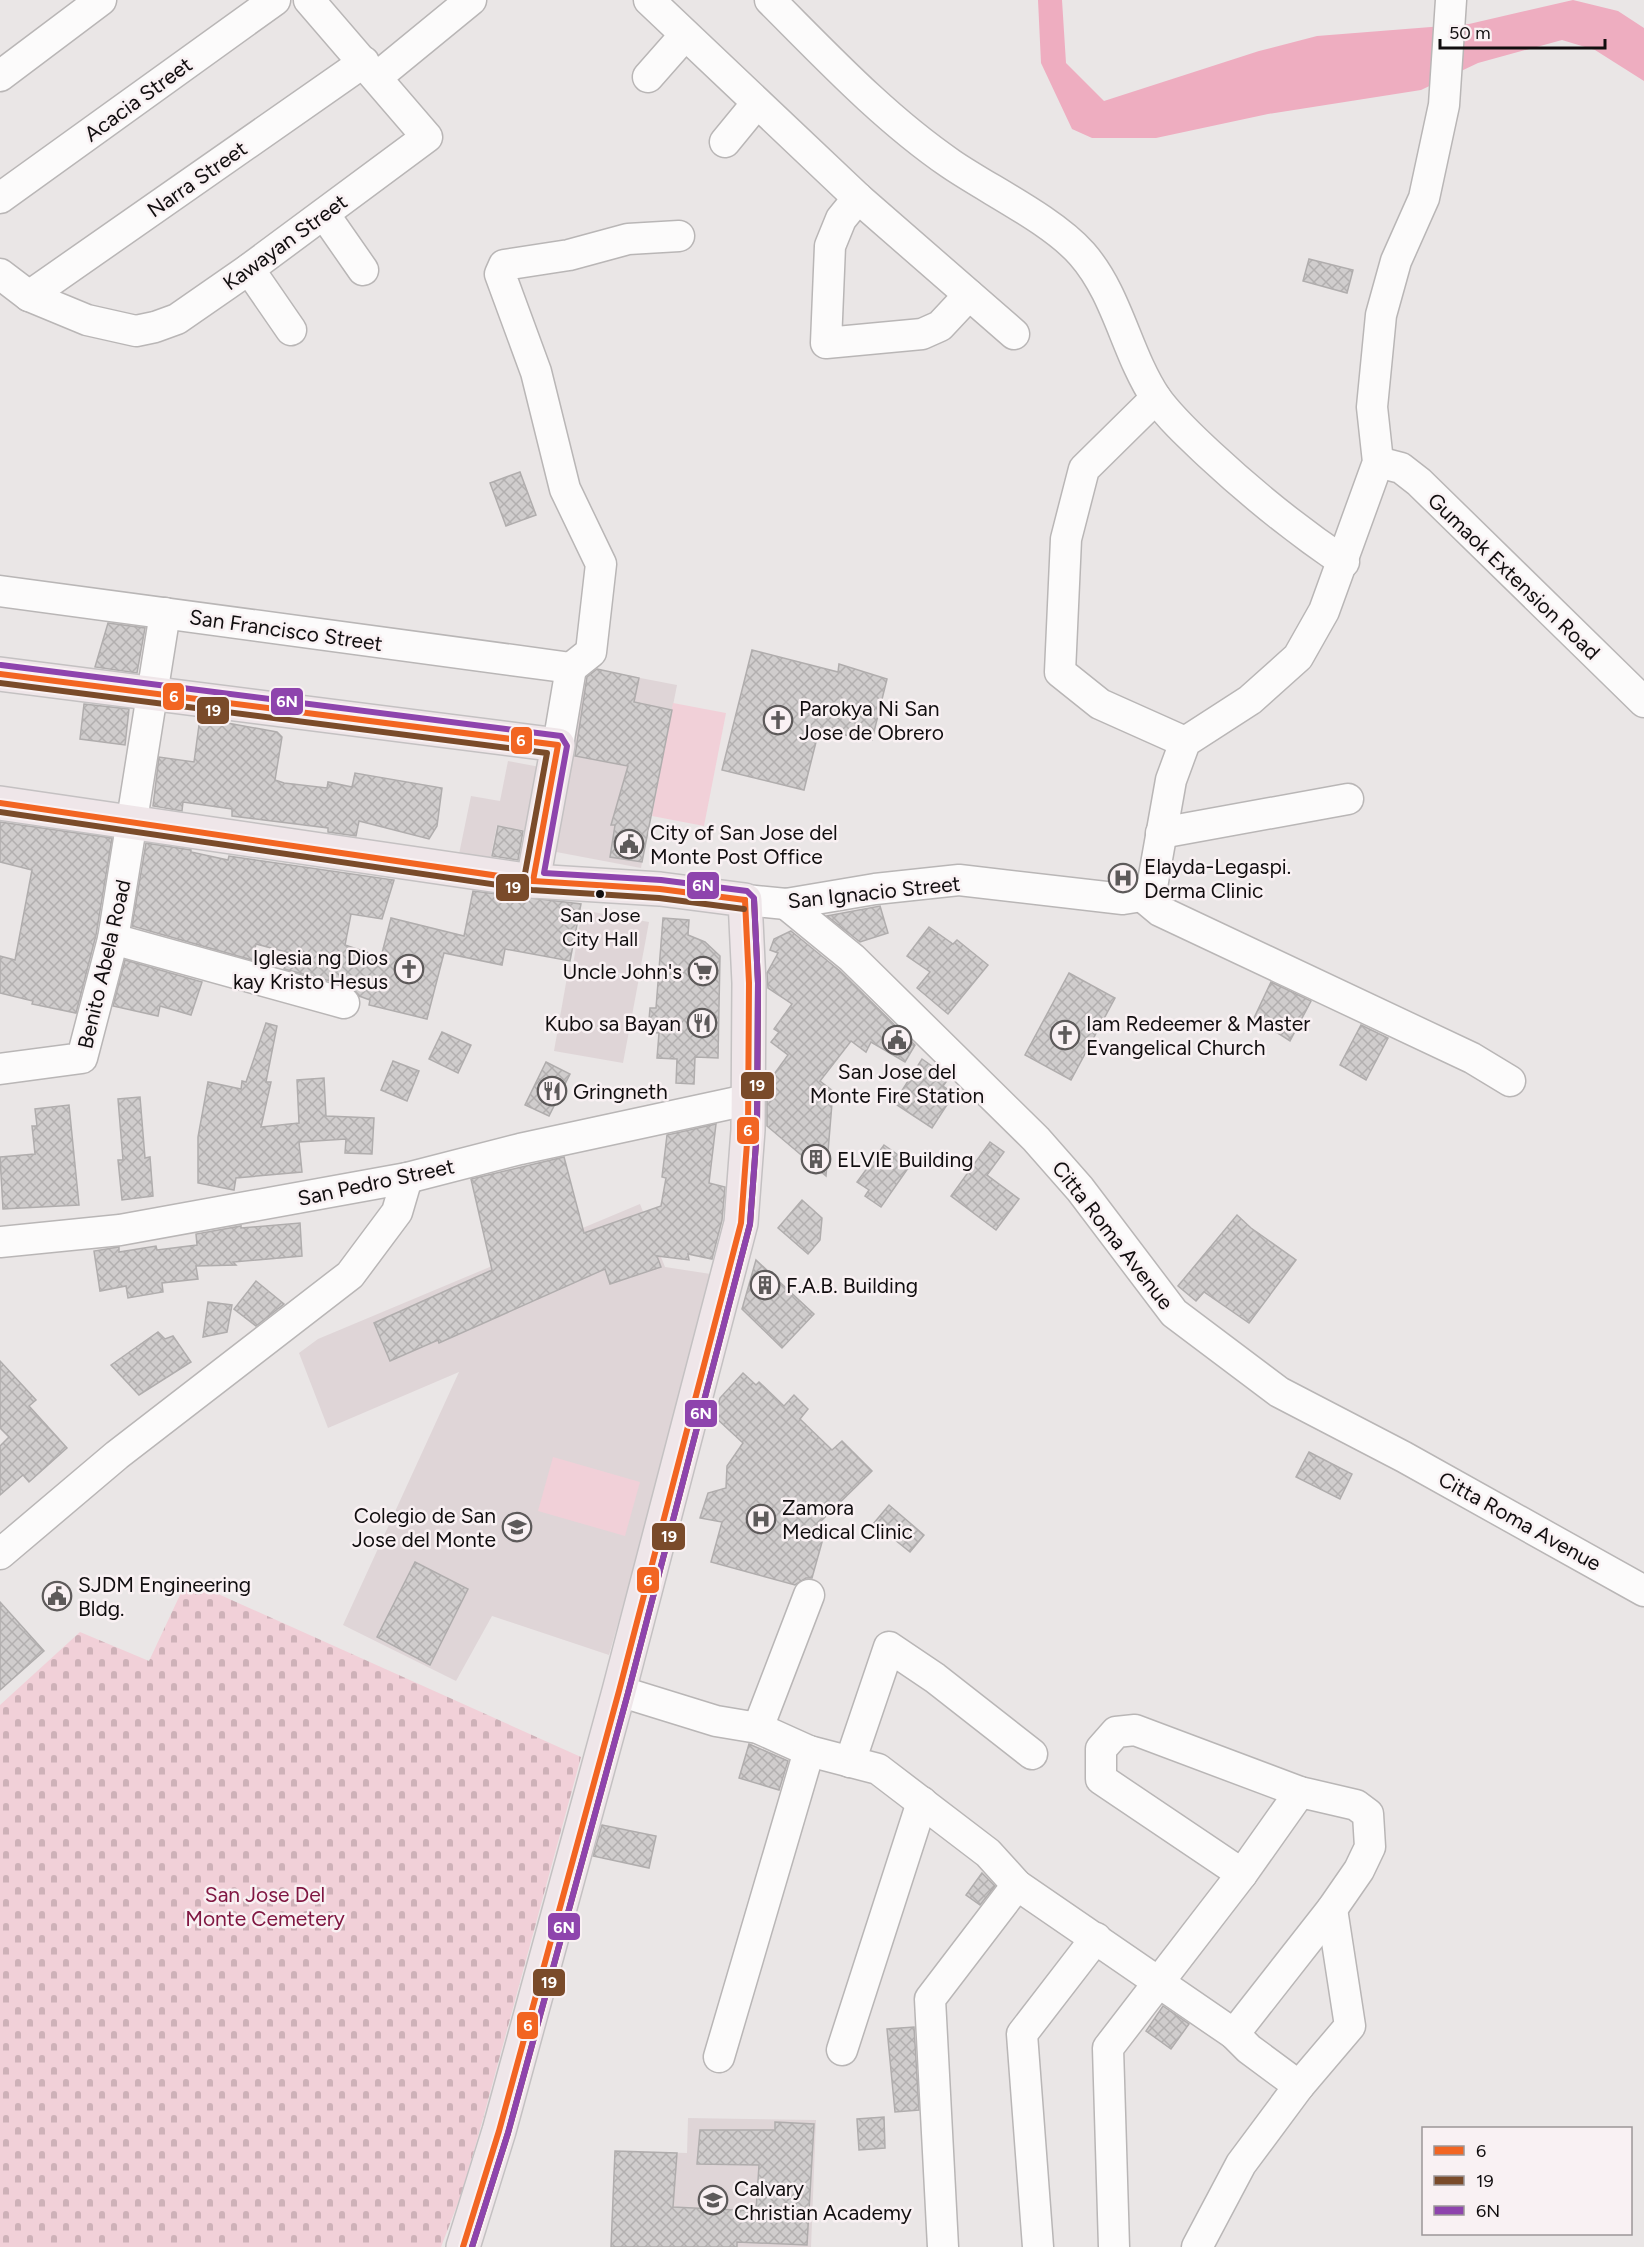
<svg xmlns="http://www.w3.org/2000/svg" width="1644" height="2247" viewBox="0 0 1644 2247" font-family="Figtree,sans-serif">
<defs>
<pattern id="cemetery-stones" width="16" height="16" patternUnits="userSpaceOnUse" patternTransform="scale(1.5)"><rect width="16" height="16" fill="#f1d0d8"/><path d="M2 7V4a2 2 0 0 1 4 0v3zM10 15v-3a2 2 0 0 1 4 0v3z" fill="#ceb1b8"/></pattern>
<pattern id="building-cross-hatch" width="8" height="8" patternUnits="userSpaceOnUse" patternTransform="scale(1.5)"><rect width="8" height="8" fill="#d0cdcd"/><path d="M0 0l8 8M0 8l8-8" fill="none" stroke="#b2afaf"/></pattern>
</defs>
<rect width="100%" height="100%" fill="#eae6e6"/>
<g fill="#dfd5d7">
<path d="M588 668 677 685 641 868 551 851Z"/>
<path d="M508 761 540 767 528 831 497 825 489 865 458 859 471 796 500 801Z"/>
<path d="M582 910 649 922 639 976 573 965Z"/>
<path d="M569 966 639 978 623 1063 554 1051Z"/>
<path d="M640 1204 665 1267 717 1275 609 1655 492 1616 456 1681 343 1625 459 1372 328 1428 299 1353 318 1339Z"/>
<path d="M688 2118 816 2120 811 2247H611L615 2151 687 2153Z"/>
</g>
<g fill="#f1d0d8">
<path d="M673 703 726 713 704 826 652 816Z"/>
<path d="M553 1457 640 1482 625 1536 538 1511Z"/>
</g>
<path fill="url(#cemetery-stones)" d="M187 1580 581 1757 478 2137 461 2195 441 2247H0V1705L80 1632 149 1661Z"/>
<path fill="#eeadc0" d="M1038 0H1062L1066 63 1104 101 1259 51 1317 36 1469 24 1573 0 1618 11 1644 28V81L1595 50 1562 40 1478 63 1421 90 1268 114 1156 138H1092L1072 129 1041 63Z"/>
<g fill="url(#building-cross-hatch)" stroke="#b0adad" stroke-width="1.5">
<path d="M1309 259 1353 270 1347 293 1303 281Z"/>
<path d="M520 472 536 515 506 526 490 483Z"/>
<path d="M108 623 145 628 137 673 95 667Z"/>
<path d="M752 650 838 672 839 664 887 679 872 740 819 730 804 790 722 770Z"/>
<path d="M597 669 639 678 634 702 672 710 642 862 610 857 615 825H611L628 766 575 756 587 677Z"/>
<path d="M84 704 129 709 125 745 80 739Z"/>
<path d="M200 718 277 732 282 737 275 780 284 783 327 788 328 782 352 787 355 773 442 788 437 826 429 839 359 821 356 836 328 832V828L232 816V809L183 802 182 811 153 806 159 757 194 762Z"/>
<path d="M0 822 112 838 96 935 76 1013 32 1004 33 1001 0 993V956L15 960 32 870 0 862Z"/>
<path d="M498 826 523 831 518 860 492 856Z"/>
<path d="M146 843 191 850V852L228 860 229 856 394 880 382 919 351 914 345 945 381 957 391 918 464 936 473 891 581 904 570 961 505 949 502 965 444 953 427 1019 369 1005 370 1000 359 996 349 986 284 969 290 953 256 944 252 960 132 926Z"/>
<path d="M880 906 888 933 860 942 827 916Z"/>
<path d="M663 918 689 920 688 935 705 942 720 956 718 1058 695 1057 694 1084 676 1083 677 1059 657 1058 659 1033 648 1032 650 1008H656Z"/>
<path d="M929 927 953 944 957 940 988 965 948 1014 917 988 930 972 907 956Z"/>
<path d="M791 931 840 971 915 1045 905 1062 871 1042 866 1052 851 1041 820 1081 833 1091 826 1176 767 1126V1084L788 1055 771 1042 779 1032 774 1029 792 1004 768 988 767 973 778 953 770 950 774 939Z"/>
<path d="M125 960 202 982 191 1015 160 1006 158 1016 113 1006Z"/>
<path d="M1069 973 1115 998 1071 1080 1025 1055Z"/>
<path d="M1271 982 1311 1001 1290 1041 1254 1018Z"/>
<path d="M266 1023 277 1026 266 1082H271L261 1127 299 1123 297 1080 324 1078 326 1116 374 1118 372 1154 345 1153 346 1139 299 1142 302 1172 236 1178 234 1190 198 1183V1137L208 1082 241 1089 242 1081 246 1082Z"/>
<path d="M1361 1025 1388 1038 1366 1080 1340 1065Z"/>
<path d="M442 1032 471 1045 458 1073 429 1059Z"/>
<path d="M922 1059 949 1078 943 1086 954 1094 932 1128 894 1103Z"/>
<path d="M393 1061 419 1071 407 1101 381 1090Z"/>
<path d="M546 1062 570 1074 549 1116 525 1105Z"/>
<path d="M140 1097 145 1158 150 1157 153 1196 122 1200 118 1160H123L118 1099Z"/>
<path d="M69 1105 79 1205 3 1209 0 1157 35 1154 32 1126H37L35 1109Z"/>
<path d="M716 1124 709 1183 725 1187 722 1220 712 1259 688 1254 689 1260 657 1256 661 1267 610 1284 605 1269 439 1343 438 1340 390 1361 374 1323 492 1270 471 1179 564 1157 584 1233 661 1206 666 1178 662 1177 667 1135Z"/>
<path d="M990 1142 1004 1152 987 1175 1019 1199 996 1230 951 1196Z"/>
<path d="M884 1145 911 1164 881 1207 865 1196 869 1190 857 1182Z"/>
<path d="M802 1200 822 1218 820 1240 808 1254 778 1228Z"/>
<path d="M1237 1215 1251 1228 1296 1260 1249 1323 1204 1292 1196 1301 1178 1286Z"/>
<path d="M300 1223 302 1256 233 1262 236 1265 196 1266 198 1279 162 1283 163 1292 128 1298 126 1286 100 1291 94 1251 119 1247V1252L156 1246 157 1250 197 1245 196 1234 241 1226V1228Z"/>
<path d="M756 1260 814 1314 782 1348 742 1309Z"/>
<path d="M256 1281 284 1304 256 1326 234 1309Z"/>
<path d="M208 1302 232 1305 227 1332 203 1337Z"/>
<path d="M158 1332 165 1339 173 1336 191 1362 139 1395 111 1365Z"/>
<path d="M0 1361 36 1400 29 1406 67 1448 29 1482 23 1475 0 1495V1446L9 1437 0 1428Z"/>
<path d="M743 1373 756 1385 759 1382 784 1406 794 1395 808 1409 800 1419 832 1450 842 1441 872 1471 819 1523 824 1535 812 1578H806L795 1585 711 1562 722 1522 700 1518 708 1493 726 1488 727 1466 743 1443 715 1417 720 1398Z"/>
<path d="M1309 1452 1352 1474 1340 1499 1296 1477Z"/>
<path d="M889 1505 924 1535 910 1552 874 1523Z"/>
<path d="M415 1562 468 1589 430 1665 377 1637Z"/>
<path d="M0 1602 44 1651 0 1690Z"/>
<path d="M749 1744 788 1761 779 1790 739 1778Z"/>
<path d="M602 1825 656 1836 649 1868 593 1856Z"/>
<path d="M982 1873 995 1886 980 1905 966 1895Z"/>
<path d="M1163 2006 1189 2024 1171 2049 1146 2031Z"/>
<path d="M914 2027 919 2110 895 2112 887 2029Z"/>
<path d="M884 2117 885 2148 859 2150 857 2119Z"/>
<path d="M775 2122 814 2124 807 2245 737 2242V2247H611L615 2151 677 2153 673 2207 756 2211 759 2165 697 2164 700 2130H775Z"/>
</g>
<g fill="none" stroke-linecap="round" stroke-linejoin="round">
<g stroke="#b9b6b6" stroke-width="33">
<g id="minor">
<path d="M649 0 858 198 1014 334"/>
<path d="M770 0C827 57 884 118 951 164 989 190 1052 220 1082 254 1118 295 1126 353 1156 398 1171 419 1191 437 1209 454 1252 494 1295 529 1344 562"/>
<path d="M0 76 101 0"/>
<path d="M377 77 471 0"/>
<path d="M648 77 685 35"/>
<path d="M725 142 757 103"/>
<path d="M0 198 275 0"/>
<path d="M858 198 841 219 830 246 826 343 922 334 940 326 969 295"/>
<path d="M324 214 363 270"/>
<path d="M249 269 291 330"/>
<path d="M0 274 29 296 87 320 136 331 155 327 177 319 249 269 427 137 309 0"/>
<path d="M29 296 364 62"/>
<path d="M1156 398 1084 469 1066 539 1060 672 1100 704 1185 742"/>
<path d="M1378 462 1401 468 1419 482 1644 702"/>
<path d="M0 591 571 668"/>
<path d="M571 668 591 652 601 564 565 489 536 372 500 274 504 265 569 255 628 239 679 236"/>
<path d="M558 745 571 668"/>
<path d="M1161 833 1348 799"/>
<path d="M1142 896 1152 887 1171 780 1185 742 1250 700 1298 657 1324 611 1378 462 1372 407 1381 315 1396 261 1424 198 1444 105 1451 0"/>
<path d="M1142 896 1160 911 1472 1058 1510 1081"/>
<path d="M745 900 786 904 875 889 959 880 1123 899 1142 896"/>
<path d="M786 904 852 958 1036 1139 1080 1189 1174 1313 1279 1392 1404 1457 1644 1591"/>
<path d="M113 939 344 1003"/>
<path d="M0 1069 82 1058 113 939 165 613"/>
<path d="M0 1242 120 1230 407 1178 520 1149 747 1100"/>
<path d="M0 1554 117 1455 350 1275 397 1212 407 1178"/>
<path d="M619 1691 716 1721 758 1728 809 1751 878 1769 988 1853 1017 1885 1234 2034 1249 2049 1299 2086"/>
<path d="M758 1728 809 1595"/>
<path d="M850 1762 889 1647 935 1678 1032 1754"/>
<path d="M1234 2034 1332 1909 1359 1870 1370 1847 1368 1814 1356 1805 1300 1792 1135 1730 1116 1732 1101 1749V1779L1242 1874"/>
<path d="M842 2050 922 1802"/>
<path d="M719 2057 809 1751"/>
<path d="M943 2247 930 1999 1017 1885"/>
<path d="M1038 2247 1022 2034 1096 1938"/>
<path d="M1114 2247 1108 2048 1242 1874 1300 1792"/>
<path d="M1197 2247 1241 2164 1299 2086 1350 2026 1332 1909"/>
</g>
</g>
<g stroke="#c4c1c2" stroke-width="36">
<g id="major">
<path d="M0 674 558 745 533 881"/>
<path d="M0 803 533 881 660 889 745 900 749 983 748 1130 741 1223 619 1691 499 2131 463 2247"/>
</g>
</g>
<use href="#minor" stroke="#fcfbfb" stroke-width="30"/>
<use href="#major" stroke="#efe6e9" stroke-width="33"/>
<g stroke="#f9f1f3" stroke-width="10">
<g id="bus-1">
<path d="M0 674 558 745 533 881"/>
<path d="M0 803 533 881 660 889 745 900"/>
<path d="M463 2247 499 2131 619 1691 741 1223 748 1130 749 983 745 900"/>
</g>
</g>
<g stroke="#f9f1f3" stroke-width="10">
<g id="bus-2">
<path d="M0 683 547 753 524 879"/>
<path d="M0 812 532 890 659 898 744 909"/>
<path d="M472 2247 508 2133 628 1693 750 1224 757 1130 758 983 754 900"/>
</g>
</g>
<g stroke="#f9f1f3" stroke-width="10">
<path id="bus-3" d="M1 665 561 736 567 746 544 873 661 880 747 891 754 898 758 983 757 1130 750 1224 628 1693 508 2133 472 2247"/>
</g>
<use href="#bus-1" stroke="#f26522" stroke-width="6"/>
<use href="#bus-2" stroke="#7a4b2a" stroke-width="6"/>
<use href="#bus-3" stroke="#8e44ad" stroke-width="6"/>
</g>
<defs>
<g id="church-ring" transform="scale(1.5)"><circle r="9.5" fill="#f9f1f3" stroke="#5d5a5a" stroke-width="1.5"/><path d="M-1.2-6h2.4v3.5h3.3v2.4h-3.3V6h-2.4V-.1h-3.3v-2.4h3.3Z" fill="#5d5a5a"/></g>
<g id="civic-ring" transform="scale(1.5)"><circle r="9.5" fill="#f9f1f3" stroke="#5d5a5a" stroke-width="1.5"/><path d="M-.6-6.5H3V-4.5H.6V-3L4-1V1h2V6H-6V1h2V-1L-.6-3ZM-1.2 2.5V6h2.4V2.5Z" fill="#5d5a5a"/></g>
<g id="hospital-ring" transform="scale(1.5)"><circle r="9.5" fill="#f9f1f3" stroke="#5d5a5a" stroke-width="1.5"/><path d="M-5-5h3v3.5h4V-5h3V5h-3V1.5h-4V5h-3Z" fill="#5d5a5a"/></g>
<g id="supermarket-ring" transform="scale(1.5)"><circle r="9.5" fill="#f9f1f3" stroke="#5d5a5a" stroke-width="1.5"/><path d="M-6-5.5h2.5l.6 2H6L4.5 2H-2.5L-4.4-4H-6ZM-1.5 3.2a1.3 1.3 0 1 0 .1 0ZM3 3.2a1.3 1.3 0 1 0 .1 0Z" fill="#5d5a5a"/></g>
<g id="restaurant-ring" transform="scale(1.5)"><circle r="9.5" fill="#f9f1f3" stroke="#5d5a5a" stroke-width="1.5"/><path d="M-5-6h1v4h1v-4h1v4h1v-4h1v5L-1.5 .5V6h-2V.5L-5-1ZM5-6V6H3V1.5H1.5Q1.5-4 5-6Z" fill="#5d5a5a"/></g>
<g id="building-ring" transform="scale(1.5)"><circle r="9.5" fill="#f9f1f3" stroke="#5d5a5a" stroke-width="1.5"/><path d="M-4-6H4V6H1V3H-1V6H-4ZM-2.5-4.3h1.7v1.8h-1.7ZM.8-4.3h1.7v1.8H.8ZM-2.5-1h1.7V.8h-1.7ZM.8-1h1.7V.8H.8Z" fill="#5d5a5a"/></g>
<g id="school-ring" transform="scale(1.5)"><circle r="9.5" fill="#f9f1f3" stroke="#5d5a5a" stroke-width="1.5"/><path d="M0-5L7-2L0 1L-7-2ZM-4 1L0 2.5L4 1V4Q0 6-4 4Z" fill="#5d5a5a"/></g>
</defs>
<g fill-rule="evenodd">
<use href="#church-ring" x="778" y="720"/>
<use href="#civic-ring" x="629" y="844"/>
<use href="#hospital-ring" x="1123" y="878"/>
<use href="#church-ring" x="409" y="969"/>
<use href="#supermarket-ring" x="703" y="971"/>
<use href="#restaurant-ring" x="702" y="1023"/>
<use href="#church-ring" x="1065" y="1035"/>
<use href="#civic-ring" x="897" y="1040"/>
<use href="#restaurant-ring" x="552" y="1091"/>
<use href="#building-ring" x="816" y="1159"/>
<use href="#building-ring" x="765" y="1285"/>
<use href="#hospital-ring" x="761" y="1519"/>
<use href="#school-ring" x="517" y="1527"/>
<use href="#civic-ring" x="57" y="1596"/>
<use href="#school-ring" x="713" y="2200"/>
</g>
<circle fill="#110e0f" stroke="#f9f1f3" stroke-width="2" cx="600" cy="894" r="5"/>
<g text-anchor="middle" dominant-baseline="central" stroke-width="5" stroke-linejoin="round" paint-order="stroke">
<g font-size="20" fill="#110e0f" stroke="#f9f1f3">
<text x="600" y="915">San Jose<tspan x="600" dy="24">City Hall</tspan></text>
</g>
<g font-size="21" fill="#110e0f" stroke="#f9f1f3">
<text transform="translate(138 99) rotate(-36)">Acacia Street</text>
<text transform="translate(197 179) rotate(-35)">Narra Street</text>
<text transform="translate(285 242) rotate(-36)">Kawayan Street</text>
<text transform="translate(1514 576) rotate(44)">Gumaok Extension Road</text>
<text transform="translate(286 630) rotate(8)">San Francisco Street</text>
<text transform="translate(874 892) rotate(-6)">San Ignacio Street</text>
<text transform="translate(104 964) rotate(-77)">Benito Abela Road</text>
<text transform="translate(376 1182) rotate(-12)">San Pedro Street</text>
<text transform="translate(1113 1235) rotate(52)">Citta Roma Avenue</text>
<text transform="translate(1520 1521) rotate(29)">Citta Roma Avenue</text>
</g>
<g font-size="21" fill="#110e0f" stroke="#f9f1f3" text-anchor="start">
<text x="799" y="708">Parokya Ni San<tspan x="799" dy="24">Jose de Obrero</tspan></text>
<text x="650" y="832">City of San Jose del<tspan x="650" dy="24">Monte Post Office</tspan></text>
<text x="1144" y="866">Elayda-Legaspi.<tspan x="1144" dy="24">Derma Clinic</tspan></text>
<text x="388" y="957" text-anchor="end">Iglesia ng Dios<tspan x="388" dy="24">kay Kristo Hesus</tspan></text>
<text x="682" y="971" text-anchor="end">Uncle John's</text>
<text x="681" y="1023" text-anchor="end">Kubo sa Bayan</text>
<text x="1086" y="1023">Iam Redeemer &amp; Master<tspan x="1086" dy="24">Evangelical Church</tspan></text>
<text x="897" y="1071" text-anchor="middle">San Jose del<tspan x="897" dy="24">Monte Fire Station</tspan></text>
<text x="573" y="1091">Gringneth</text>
<text x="837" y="1159">ELVIE Building</text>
<text x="786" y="1285">F.A.B. Building</text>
<text x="782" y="1507">Zamora<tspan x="782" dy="24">Medical Clinic</tspan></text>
<text x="496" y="1515" text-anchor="end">Colegio de San<tspan x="496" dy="24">Jose del Monte</tspan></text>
<text x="78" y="1584">SJDM Engineering<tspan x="78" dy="24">Bldg.</tspan></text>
<text x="734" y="2188">Calvary<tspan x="734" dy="24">Christian Academy</tspan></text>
</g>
<g font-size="21" fill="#801742" stroke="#f9f1f3">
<text x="265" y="1894">San Jose Del<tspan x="265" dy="24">Monte Cemetery</tspan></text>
</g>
</g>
<g stroke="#f9f1f3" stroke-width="2">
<rect x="162" y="682" width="23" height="29" rx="6" fill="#f26522"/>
<rect x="270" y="687" width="34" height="29" rx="6" fill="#8e44ad"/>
<rect x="196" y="696" width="34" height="29" rx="6" fill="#7a4b2a"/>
<rect x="510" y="726" width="23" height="29" rx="6" fill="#f26522"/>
<rect x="686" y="871" width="34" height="29" rx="6" fill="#8e44ad"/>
<rect x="495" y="873" width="35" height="29" rx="6" fill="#7a4b2a"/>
<rect x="740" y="1071" width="35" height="29" rx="6" fill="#7a4b2a"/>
<rect x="736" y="1116" width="24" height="29" rx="6" fill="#f26522"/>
<rect x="684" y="1399" width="34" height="29" rx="6" fill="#8e44ad"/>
<rect x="651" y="1522" width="35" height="29" rx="6" fill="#7a4b2a"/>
<rect x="636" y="1566" width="24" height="28" rx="6" fill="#f26522"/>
<rect x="547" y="1912" width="34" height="29" rx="6" fill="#8e44ad"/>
<rect x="532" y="1968" width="34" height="29" rx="6" fill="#7a4b2a"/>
<rect x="516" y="2011" width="23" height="29" rx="6" fill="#f26522"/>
</g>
<g font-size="16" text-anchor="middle" font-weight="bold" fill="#fff">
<text x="174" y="702">6</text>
<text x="287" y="707">6N</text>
<text x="213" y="716">19</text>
<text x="521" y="746">6</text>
<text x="703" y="891">6N</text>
<text x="513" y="893">19</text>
<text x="757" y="1091">19</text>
<text x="748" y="1136">6</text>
<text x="701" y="1419">6N</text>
<text x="669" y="1542">19</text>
<text x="648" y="1586">6</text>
<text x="564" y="1933">6N</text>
<text x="549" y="1988">19</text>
<text x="528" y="2031">6</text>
</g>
<rect x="1422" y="2127" width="210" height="108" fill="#f9f1f3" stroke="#9c9698" stroke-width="1.5"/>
<rect x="1434" y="2146" width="30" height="9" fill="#f26522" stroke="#9c9698" stroke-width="1.5"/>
<text x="1476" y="2157" font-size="18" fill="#110e0f">6</text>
<rect x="1434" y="2176" width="30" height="9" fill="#7a4b2a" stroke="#9c9698" stroke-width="1.5"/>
<text x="1476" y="2187" font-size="18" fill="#110e0f">19</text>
<rect x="1434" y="2206" width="30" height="9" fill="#8e44ad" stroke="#9c9698" stroke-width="1.5"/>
<text x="1476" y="2217" font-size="18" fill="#110e0f">6N</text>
<path d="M1440 39v9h165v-9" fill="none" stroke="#110e0f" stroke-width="3"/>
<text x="1449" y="39" font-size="18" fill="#110e0f" stroke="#f9f1f3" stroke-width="4.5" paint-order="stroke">50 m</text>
</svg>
